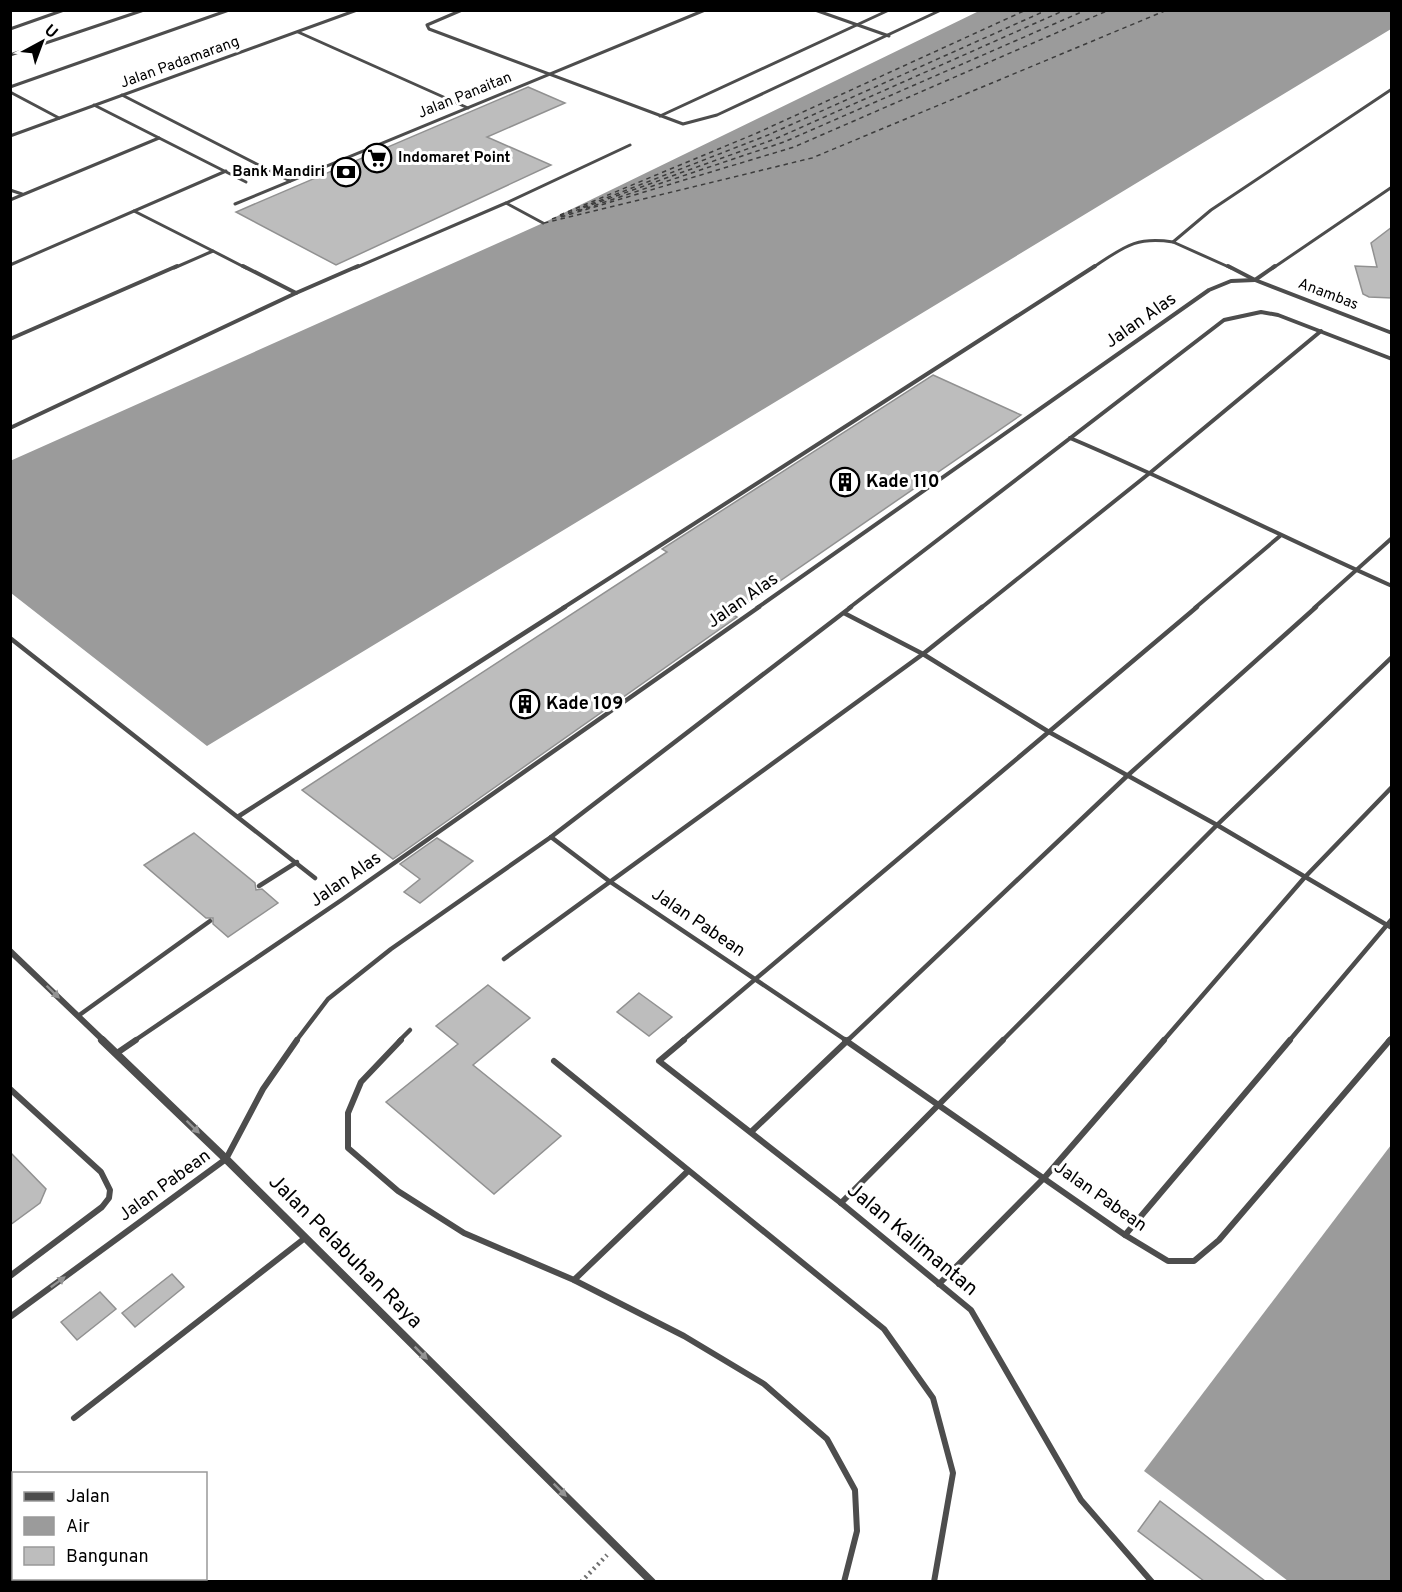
<svg xmlns="http://www.w3.org/2000/svg" width="1402" height="1592" viewBox="0 0 1402 1592" font-family="Overpass,sans-serif">
<rect width="100%" height="100%" fill="#fff"/>
<g fill="#9b9b9b">
<path d="M979 11H1391V29L207 746 11 593 10 461 543 223Z"/>
<path d="M1391 1145V1581H1288L1144 1471Z"/>
</g>
<g fill="none" stroke-linecap="round" stroke-linejoin="round">
<g stroke="#3c3c3c" stroke-width="1.5" stroke-dasharray="4.5 4" stroke-linecap="butt">
<path d="M583 207 768 135 1047 10"/>
<path d="M578 211 784 142 1086 10"/>
<path d="M560 215 757 133 1026 10"/>
<path d="M561 217 794 147 1109 10"/>
<path d="M552 219 775 139 1065 10"/>
<path d="M544 223 812 158 1167 10"/>
</g>
</g>
<g fill="#bdbdbd" stroke="#919191" stroke-width="1.5">
<path d="M528 87 565 103 487 137 551 165 336 265 236 212Z"/>
<path d="M1392 227V298L1369 297 1363 294 1355 266 1377 267 1371 243Z"/>
<path d="M933 375 1021 415 732 614 737 617 393 859 302 790 667 552 662 549Z"/>
<path d="M194 833 255 883 256 890 262 889 278 903 228 937 213 924V918H206L144 865Z"/>
<path d="M437 838 473 861 420 903 404 892 420 879 400 864Z"/>
<path d="M488 985 530 1018 473 1065 561 1136 494 1194 386 1102 458 1044 436 1026Z"/>
<path d="M639 993 672 1017 649 1036 617 1012Z"/>
<path d="M10 1152 46 1189 40 1203 10 1225Z"/>
<path d="M172 1274 184 1287 135 1327 122 1313Z"/>
<path d="M100 1292 116 1309 77 1340 61 1322Z"/>
<path d="M1160 1501 1265 1581H1204L1138 1531Z"/>
</g>
<g fill="none" stroke-linecap="round" stroke-linejoin="round">
<path stroke="#6f6f6f" stroke-width="4.5" stroke-dasharray="2 4" stroke-linecap="butt" d="M581 1582 607 1555"/>
<g stroke="#4d4d4d" stroke-width="3">
<path d="M462 10 427 25 429 29 683 124 717 115 941 10"/>
<path d="M815 10 889 36"/>
<path d="M10 29 64 10"/>
<path d="M298 32 468 108"/>
<path d="M10 55 144 10"/>
<path d="M10 87 229 10"/>
<path d="M10 92 59 118"/>
<path d="M122 95 290 181"/>
<path d="M94 105 246 182"/>
<path d="M660 116 889 10"/>
<path d="M10 136 357 10"/>
<path d="M10 190 22 194"/>
<path d="M10 200 159 138"/>
<path d="M506 203 543 223"/>
<path d="M235 204 705 10"/>
<path d="M134 211 213 251"/>
<path d="M10 265 226 171"/>
<path d="M174 268 213 251 246 268"/>
<path d="M355 268 506 203 630 145"/>
<path d="M1092 268C1123 248 1134 236 1173 242"/>
<path d="M1231 268 1173 242 1211 210 1392 89"/>
<path d="M1273 268 1392 187"/>
</g>
<g stroke="#4d4d4d" stroke-width="4">
<path d="M243 266 296 293 358 266"/>
<path d="M1228 266 1255 280 1392 333"/>
<path d="M10 339 177 266"/>
<path d="M10 428 296 293"/>
<path d="M1070 438C1179 484 1284 538 1392 586"/>
<path d="M563 608 1095 266"/>
<path d="M757 608 1209 290 1231 281 1255 280 1275 266"/>
<path d="M849 608 1224 320 1261 312 1278 315 1392 359"/>
<path d="M981 608 1151 472 1321 331"/>
<path d="M1195 608 1280 536"/>
<path d="M1314 608 1392 538"/>
</g>
<g stroke="#4d4d4d" stroke-width="4.5">
<path d="M844 613 923 654 1049 732 1217 825 1392 928"/>
<path d="M10 638 315 878"/>
<path d="M239 816 565 607"/>
<path d="M551 837 851 607"/>
<path d="M259 886 297 862"/>
<path d="M504 959 923 654 982 607"/>
<path d="M78 1016 210 921"/>
<path d="M134 1041 343 899 759 607"/>
<path d="M296 1041 328 999 391 949 551 837 609 881 847 1041"/>
<path d="M399 1041 410 1030"/>
<path d="M682 1041 1197 607"/>
<path d="M847 1041 1127 776 1316 607"/>
<path d="M1002 1041 1217 825 1392 657"/>
<path d="M1163 1041 1305 877 1392 787"/>
<path d="M1289 1041 1392 919"/>
<path d="M1388 1041 1392 1037"/>
</g>
<g stroke="#4d4d4d" stroke-width="6">
<path d="M401 1040 361 1082 348 1113V1148L398 1191 464 1233 574 1280 684 1336 764 1384 827 1439 855 1490 857 1531 844 1582"/>
<path d="M684 1040 659 1061 841 1203 971 1310 1081 1500 1152 1582"/>
<path d="M845 1040 1125 1235 1168 1261H1194L1219 1240 1390 1040"/>
<path d="M117 1053 136 1040"/>
<path d="M554 1061 884 1329 933 1398 953 1473 934 1582"/>
<path d="M10 1089 101 1172 110 1190 109 1198 102 1207 10 1276"/>
<path d="M751 1132 848 1040"/>
<path d="M841 1203 1003 1040"/>
<path d="M1125 1235 1290 1040"/>
<path d="M574 1280 688 1171"/>
<path d="M939 1284 1045 1177 1164 1040"/>
<path d="M10 1317 226 1159 263 1089 297 1040"/>
<path d="M74 1418 305 1238"/>
</g>
<path stroke="#4d4d4d" stroke-width="6" d="M10 951 104 1041"/>
<path stroke="#4d4d4d" stroke-width="8" d="M102 1040 226 1159 652 1582"/>
</g>
<defs><path id="oneway-solid" d="M-6-.8H1V-3.2L6.5 0L1 3.2V.8H-6Z" transform="scale(1.5)"/></defs>
<g fill="#949494">
<use href="#oneway-solid" transform="translate(53 992) rotate(44)"/>
<use href="#oneway-solid" transform="translate(193 1127) rotate(44)"/>
<use href="#oneway-solid" transform="translate(58 1282) rotate(-36)"/>
<use href="#oneway-solid" transform="translate(421 1353) rotate(45)"/>
<use href="#oneway-solid" transform="translate(560 1490) rotate(45)"/>
</g>
<defs>
<g id="supermarket-ring" transform="scale(1.5)"><circle r="9.5" fill="#fff" stroke="#000" stroke-width="1.5"/><path d="M-6-5.5h2.5l.6 2H6L4.5 2H-2.5L-4.4-4H-6ZM-1.5 3.2a1.3 1.3 0 1 0 .1 0ZM3 3.2a1.3 1.3 0 1 0 .1 0Z" fill="#000"/></g>
<g id="bank-ring" transform="scale(1.5)"><circle r="9.5" fill="#fff" stroke="#000" stroke-width="1.5"/><path d="M-6-4H6V4H-6ZM0-2.3a2.3 2.3 0 1 0 0 4.6a2.3 2.3 0 1 0 0-4.6Z" fill="#000"/></g>
<g id="building-ring" transform="scale(1.5)"><circle r="9.5" fill="#fff" stroke="#000" stroke-width="1.5"/><path d="M-4-6H4V6H1V3H-1V6H-4ZM-2.5-4.3h1.7v1.8h-1.7ZM.8-4.3h1.7v1.8H.8ZM-2.5-1h1.7V.8h-1.7ZM.8-1h1.7V.8H.8Z" fill="#000"/></g>
</defs>
<g fill-rule="evenodd">
<use href="#supermarket-ring" x="377" y="158"/>
<use href="#bank-ring" x="346" y="172"/>
<use href="#building-ring" x="845" y="482"/>
<use href="#building-ring" x="525" y="704"/>
</g>
<g text-anchor="middle" dominant-baseline="central" stroke-width="6" stroke-linejoin="round" paint-order="stroke">
<g font-size="15" fill="#000" stroke="#fff">
<text transform="translate(180 63) rotate(-20)">Jalan Padamarang</text>
<text transform="translate(465 96) rotate(-22)">Jalan Panaitan</text>
<text transform="translate(1328 295) rotate(21)">Anambas</text>
</g>
<g font-size="15" font-weight="bold" fill="#000" stroke="#fff" text-anchor="start">
<text x="398" y="158">Indomaret Point</text>
<text x="325" y="172" text-anchor="end">Bank Mandiri</text>
</g>
<g font-size="18" fill="#000" stroke="#fff">
<text transform="translate(1141 321) rotate(-35)">Jalan Alas</text>
<text transform="translate(743 601) rotate(-35)">Jalan Alas</text>
<text transform="translate(346 880) rotate(-35)">Jalan Alas</text>
<text transform="translate(698 923) rotate(34)">Jalan Pabean</text>
<text transform="translate(165 1186) rotate(-36)">Jalan Pabean</text>
<text transform="translate(1100 1197) rotate(35)">Jalan Pabean</text>
</g>
<g font-size="18" font-weight="bold" fill="#000" stroke="#fff" text-anchor="start">
<text x="866" y="482">Kade 110</text>
<text x="546" y="704">Kade 109</text>
</g>
<g font-size="21" fill="#000" stroke="#fff">
<text transform="translate(912 1240) rotate(40)">Jalan Kalimantan</text>
<text transform="translate(345 1252) rotate(45)">Jalan Pelabuhan Raya</text>
</g>
</g>
<rect width="1402" height="1592" fill="none" stroke="#000000" stroke-width="24"/>
<rect x="12" y="1472" width="195" height="108" fill="#ffffff" stroke="#999999" stroke-width="1.5"/>
<rect x="24" y="1492" width="30" height="9" fill="#4d4d4d" stroke="#999999" stroke-width="1.5"/>
<text x="66" y="1502" font-size="18" fill="#000000">Jalan</text>
<rect x="24" y="1517" width="30" height="18" fill="#9b9b9b" stroke="#999999" stroke-width="1.5"/>
<text x="66" y="1532" font-size="18" fill="#000000">Air</text>
<rect x="24" y="1547" width="30" height="18" fill="#bdbdbd" stroke="#999999" stroke-width="1.5"/>
<text x="66" y="1562" font-size="18" fill="#000000">Bangunan</text>
<g transform="translate(42 42) rotate(41)" stroke="#ffffff" stroke-width="4.5" paint-order="stroke">
<path d="M0-4.5L10 22L0 15L-10 22Z" fill="#000000"/>
<text y="-9" font-size="16" font-weight="bold" text-anchor="middle" fill="#000000">U</text>
</g>
</svg>
